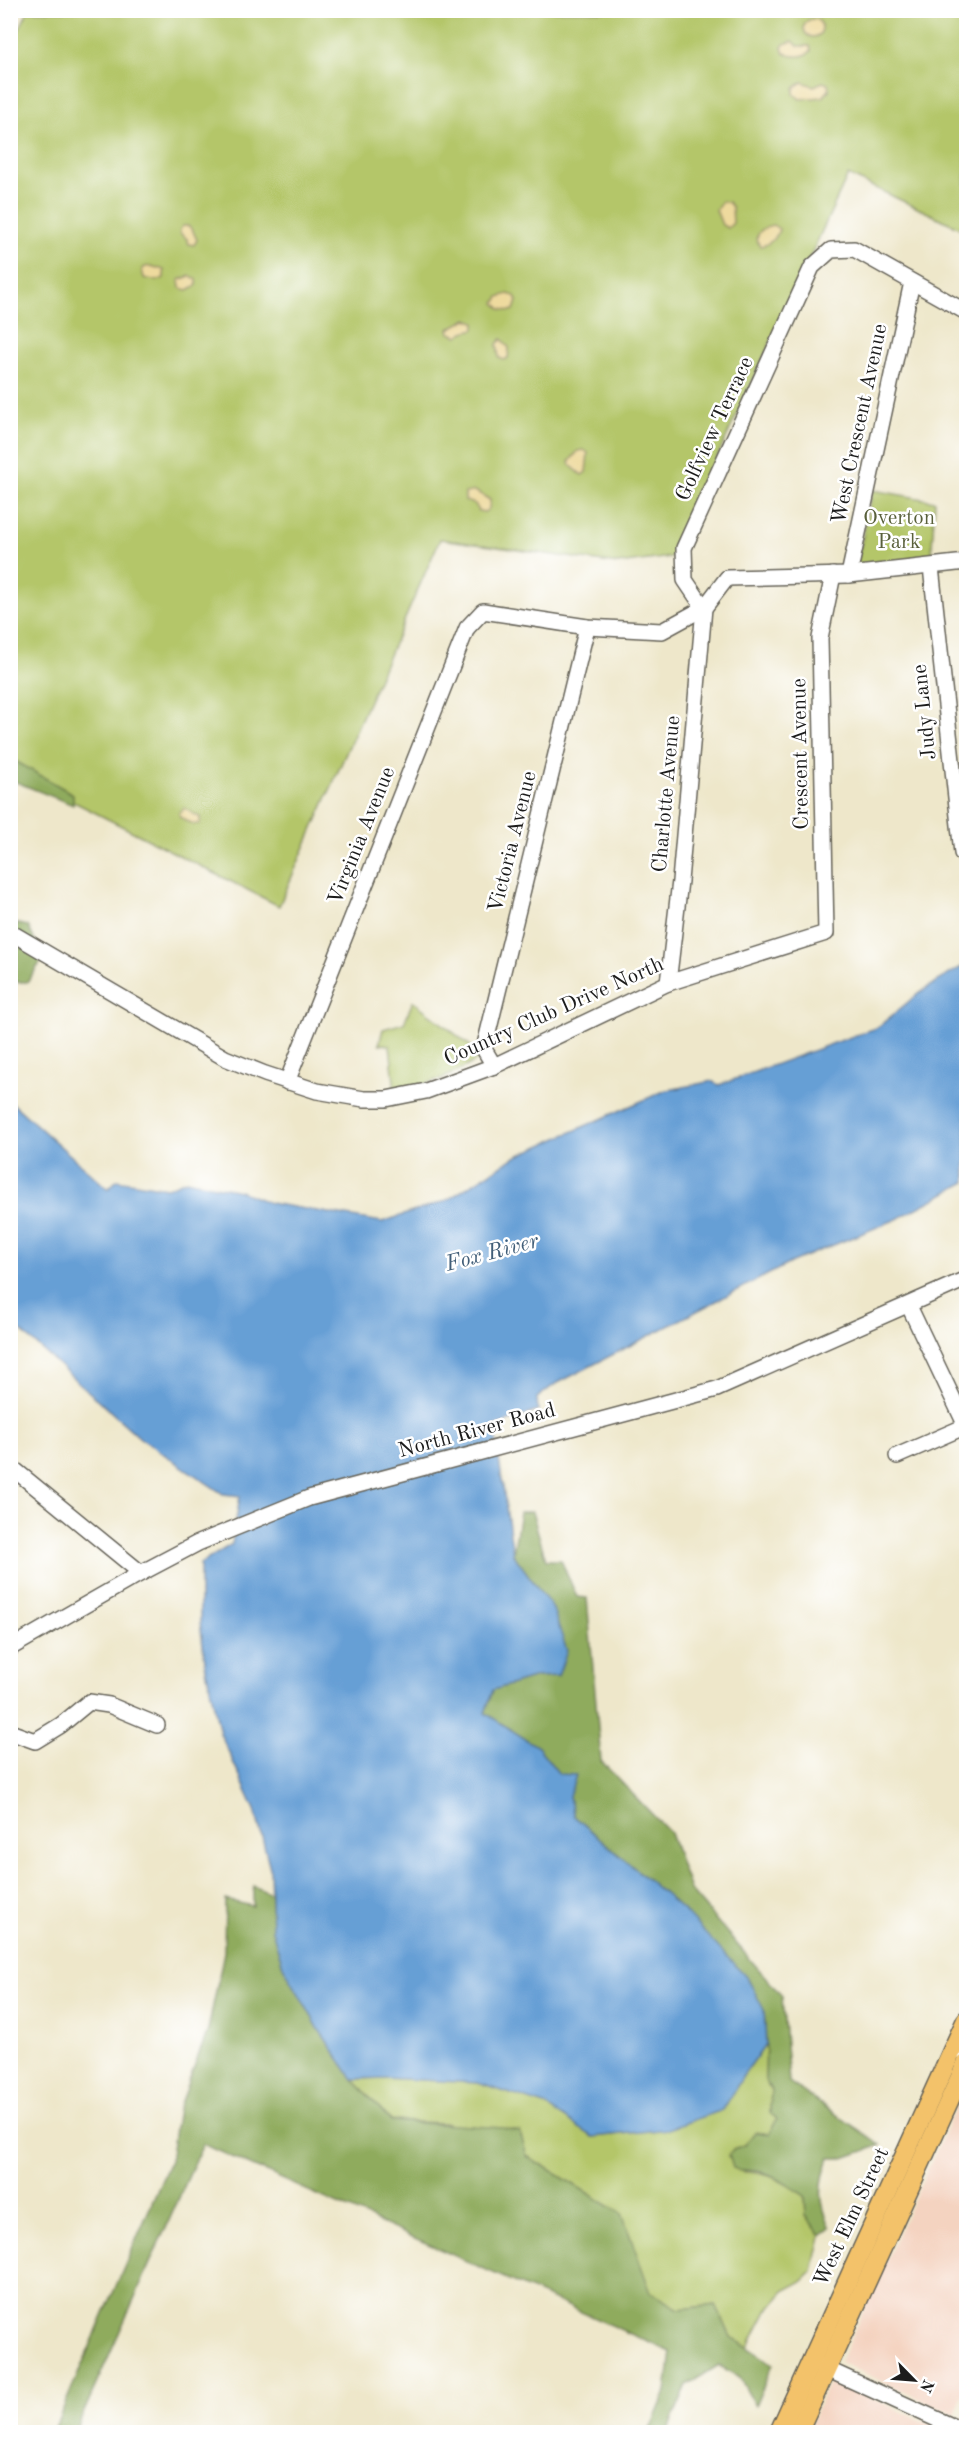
<svg xmlns="http://www.w3.org/2000/svg" width="977" height="2443" viewBox="0 0 977 2443" font-family="'Old Standard TT',serif">
<rect width="100%" height="100%" fill="#fff"/>
<filter id="ink" filterUnits="userSpaceOnUse"><feTurbulence type="fractalNoise" baseFrequency=".0167" numOctaves="2"/><feDisplacementMap in="SourceGraphic" scale="12" xChannelSelector="R" yChannelSelector="G"/><feConvolveMatrix kernelMatrix="1 2 1 2 8 2 1 2 1" color-interpolation-filters="sRGB"/></filter>
<filter id="wash" filterUnits="userSpaceOnUse"><feTurbulence type="fractalNoise" baseFrequency=".008" numOctaves="4" result="noise"/><feDisplacementMap in="SourceGraphic" scale="24" xChannelSelector="R" yChannelSelector="G"/><feGaussianBlur stdDeviation="1.35" result="paint"/><feColorMatrix in="noise" values="0 0 0 0 0 0 0 0 0 0 0 0 0 0 0 0 0 1.4 0 .05"/><feComposite in="paint" operator="in"/></filter>
<g filter="url(#wash)">
<rect width="100%" height="100%" fill="#eee7ca"/>
<g fill="#f4d3c0">
<path d="M966 2085V2386L955 2415 840 2362Z"/>
<path d="M830 2380 948 2432H807Z"/>
</g>
<g fill="#b4c669" stroke="#687142" stroke-width="1.5">
<path d="M28 11H966V231L848 175 671 557 618 564 440 539 279 906 11 770 10 49Z"/>
<path d="M873 490 935 501 931 561 855 571Z"/>
<path d="M413 1001 477 1051 478 1059C454 1077 424 1085 395 1091L390 1045 379 1044 383 1029 404 1023Z"/>
<path d="M766 2044 765 2080 771 2090 770 2113 777 2119 769 2134 755 2132 745 2145 733 2149 744 2172C767 2171 786 2183 805 2196L806 2216 821 2236 813 2271 803 2281 784 2291 767 2311 748 2348 731 2337 716 2305 679 2309 650 2293 622 2214 527 2156 445 2123 391 2121 353 2079 385 2078 478 2083 545 2105 593 2137 668 2129 723 2110 743 2076Z"/>
</g>
<g fill="#8fab5d" stroke="#56643c" stroke-width="1.5">
<path d="M10 758 73 794V805L11 780Z"/>
<path d="M13 923 28 926 43 959 27 982H16L11 991 10 924Z"/>
<path d="M520 1512H532L546 1560H561L577 1597 587 1598 601 1761 670 1833 690 1890 782 1996 789 2082 881 2145 844 2158H829C819 2185 818 2201 831 2228L821 2236 806 2216 805 2196C791 2186 777 2178 761 2172 753 2169 743 2172 733 2168L729 2155 733 2149 745 2145 755 2132 769 2134 777 2119 770 2113 771 2090 765 2080 766 2044 764 2010 684 1911 574 1816 559 1774 538 1747 485 1713 493 1690 536 1677 558 1676 553 1609 513 1554Z"/>
<path d="M253 1886 271 1894 272 1930 283 1966 320 2031 353 2079 391 2121 503 2128 520 2132 527 2156 622 2214 651 2293 679 2309 716 2305 731 2337 773 2364 755 2406 740 2378 719 2365 687 2385 667 2432H649L666 2392 671 2352 203 2144 75 2432H53L170 2161 178 2109 208 2030 224 1952 225 1900 253 1906Z"/>
</g>
<g fill="#eeda9e" stroke="#857b5d" stroke-width="1.5">
<circle cx="813" cy="28" r="9"/>
<path d="M793 41 798 46H810L811 51C804 58 792 57 784 53L782 48 784 44Z"/>
<path d="M802 82 814 86 823 82 828 84 829 90 823 97 800 99 794 94V88Z"/>
<path d="M722 201 728 202 732 207 733 223 728 228 722 225 716 210Z"/>
<path d="M773 225 779 229C777 238 769 245 760 246L756 239C759 231 764 226 773 225Z"/>
<path d="M183 226H188L192 229 197 240 194 245 189 244 187 239 180 233V229Z"/>
<path d="M151 266 164 270V278L157 281 144 278 142 270 145 267Z"/>
<path d="M190 276 197 279V285L188 290 180 288 179 280Z"/>
<path d="M508 294 515 296 517 301 514 310 510 311 501 309 495 303 499 297Z"/>
<path d="M467 319 475 322V329L464 332 458 336 450 333 449 329Z"/>
<path d="M502 339 509 348 508 358 504 360 499 358 497 344Z"/>
<path d="M584 450 588 453 586 472 582 475 570 465 569 462 578 451Z"/>
<path d="M475 491 490 500 489 508 485 512 479 511 475 504 465 501V493Z"/>
<path d="M185 808 193 814 200 817V824H193L180 817 179 813Z"/>
</g>
<path fill="#669fd5" stroke="#415e78" stroke-width="1.5" d="M966 964V1182L897 1219 792 1262 554 1385 537 1398 538 1411 494 1426 513 1554 553 1609 567 1651 558 1676 536 1677 493 1690 485 1713 538 1747 559 1774 576 1775 569 1797 574 1816 684 1911 748 1979 764 2010 766 2044 743 2076 723 2110 668 2129 593 2137 545 2105 478 2083 385 2078 353 2079 320 2031 283 1966 272 1930 270 1868 255 1810 220 1733 206 1669 200 1622V1564L232 1544 240 1496 223 1494 140 1438 11 1322V1102L108 1189 117 1180 167 1188 186 1180 240 1191 270 1203 382 1222 446 1201 515 1157 664 1091 712 1081 719 1085 878 1027 920 992Z"/>
</g>
<g filter="url(#ink)">
<g fill="none" stroke-linecap="round" stroke-linejoin="round">
<g stroke="#666359" stroke-width="18">
<g id="minor">
<path d="M931 567 962 853 966 859"/>
<path d="M849 575 912 282"/>
<path d="M10 932 225 1058 265 1074 317 1091 364 1099H386L426 1091 494 1066 668 983 826 933 820 638 833 575"/>
<path d="M668 983 680 881 704 608 685 580 684 548 812 267 831 250 854 249 966 312"/>
<path d="M494 1066 484 1049 587 627"/>
<path d="M287 1082 467 628 483 611 587 627 662 631 704 608 727 578 849 575 966 562"/>
<path d="M909 1306 966 1426"/>
<path d="M897 1456 966 1426"/>
<path d="M10 1466 141 1573"/>
<path d="M10 1648 141 1573 198 1543 309 1498 717 1389 966 1279"/>
<path d="M10 1732 35 1741 61 1725 89 1702 109 1705 157 1725"/>
<path d="M954 2048 966 2054"/>
<path d="M818 2365 965 2432"/>
</g>
</g>
<g stroke="#666359" stroke-width="21">
<g id="major">
<path d="M779 2432 966 2020"/>
<path d="M798 2432 966 2064"/>
</g>
</g>
<use href="#minor" stroke="#fff" stroke-width="15"/>
<use href="#major" stroke="#f3c26a" stroke-width="18"/>
</g>
</g>
<g text-anchor="middle" dominant-baseline="central" stroke-width="5" stroke-linejoin="round" paint-order="stroke">
<g font-size="21" fill="#1c1c1c" stroke="#fff">
<text transform="translate(860 424) rotate(-78)">West Crescent Avenue</text>
<text transform="translate(715 429) rotate(-65)">Golfview Terrace</text>
<text transform="translate(925 712) rotate(-96)">Judy Lane</text>
<text transform="translate(801 754) rotate(-91)">Crescent Avenue</text>
<text transform="translate(667 794) rotate(-85)">Charlotte Avenue</text>
<text transform="translate(362 836) rotate(-68)">Virginia Avenue</text>
<text transform="translate(513 842) rotate(-76)">Victoria Avenue</text>
<text transform="translate(554 1012) rotate(-24)">Country Club Drive North</text>
<text transform="translate(477 1431) rotate(-15)">North River Road</text>
<text transform="translate(852 2217) rotate(-65)">West Elm Street</text>
</g>
<g font-size="21" fill="#59603b" stroke="#fff">
<text x="899" y="518">Overton<tspan x="899" dy="24">Park</tspan></text>
</g>
<g font-size="22" font-style="italic" fill="#415e78" stroke="#fff">
<text transform="translate(492 1253) rotate(-15)">Fox River</text>
</g>
</g>
<rect width="977" height="2443" fill="none" stroke="#fff" stroke-width="36"/>
<g transform="translate(914 2380) rotate(115)" stroke="#ffffff" stroke-width="4.5" paint-order="stroke">
<path d="M0-4.5L10 22L0 15L-10 22Z" fill="#1c1c1c"/>
<text y="-9" font-size="16" font-weight="bold" text-anchor="middle" fill="#1c1c1c">N</text>
</g>
</svg>
